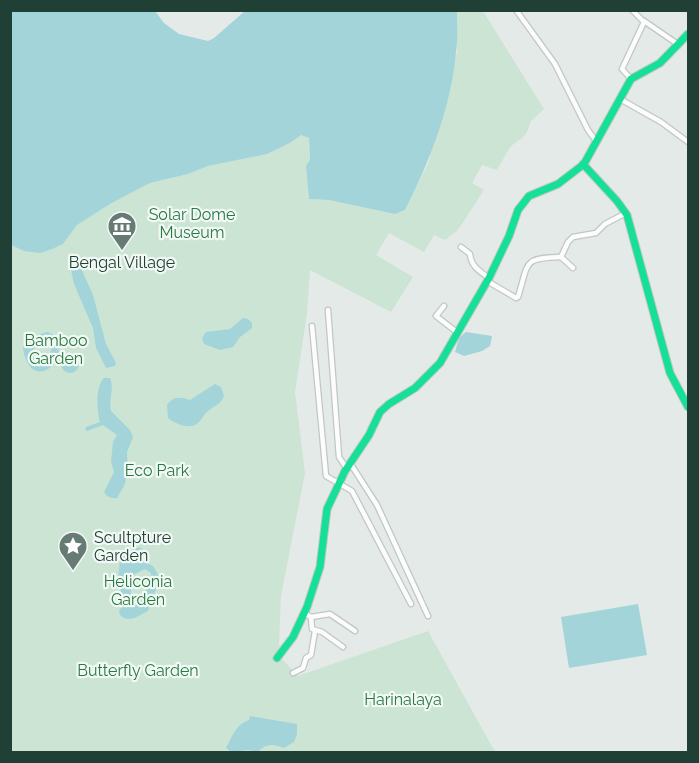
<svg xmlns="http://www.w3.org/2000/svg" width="699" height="763" viewBox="0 0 699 763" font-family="Raleway,sans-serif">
<rect width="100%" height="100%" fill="#e4eae7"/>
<path fill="#cce4d3" d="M457 11H483L544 109 530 122C527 141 518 137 509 149 505 155 501 163 497 170L482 165 472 183 484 190 458 230 445 240 434 235 424 252 389 233 376 255 413 277 391 312 310 270 307 313 295 392 305 473 281 596 279 644 283 660 298 676 428 631 495 752H11V245L24 251 63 244 77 225 110 204 150 183 188 174 208 166 267 154 290 143 301 135 309 138 310 161 306 166 309 199 329 200 395 214 405 210 428 164 457 52Z"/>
<g fill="#a2d4da" fill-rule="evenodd">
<path d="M10 11H155L164 23 179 34 208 41 214 38 245 11H457C457 24 458 39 456 52 451 107 430 161 405 210L395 214 329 200 309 199 306 166 310 160 309 138 301 135 290 143 267 154 208 166 188 174 150 183 110 204 77 225 63 244 52 249 40 253 24 251 11 245Z"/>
<path d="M81 268 93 295 106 344 116 363 115 366 106 368 96 348 93 328 74 284 71 270Z"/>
<path d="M243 318 248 319 252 323V328L240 337 233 347 220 350 204 344 202 338 206 332 230 329Z"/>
<path d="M47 332C59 335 60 345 58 355L50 353 52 347 47 343C39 344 35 345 32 353L36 361 44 362 49 357 54 360 55 363C39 381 25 368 23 347 30 338 36 335 47 332Z"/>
<path d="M466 332 492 336 490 346 482 351 464 356 455 352 459 338Z"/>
<circle cx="70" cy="364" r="9"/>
<path d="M104 378H110C115 389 108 400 111 411L130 430 133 437 127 452 128 472 124 486 117 498C112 499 107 497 104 492L114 472 111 462 113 442 117 435 103 425 87 431 85 430 86 427 100 422C97 410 95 387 104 378Z"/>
<path d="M215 384 221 387 224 396C220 406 214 405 207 412 203 415 202 420 198 423 190 430 175 424 168 418L167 405C174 396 180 397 190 400Z"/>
<path d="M140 547 144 551 141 559 144 562 153 566 160 578 148 611C137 616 130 624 120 615L119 610 125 605 118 583 120 558 125 553ZM145 569 151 573V579C146 584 147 588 144 594L131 595V576Z"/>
<path d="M638 604 647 655 569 668 561 617Z"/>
<path d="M250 716 297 724V734L294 742 284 748C274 744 266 743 258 752L248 750 231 752 226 748C232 737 236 724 249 720Z"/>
</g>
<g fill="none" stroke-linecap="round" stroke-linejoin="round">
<g stroke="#c1c7c4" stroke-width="7">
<g id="street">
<path d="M516 10 555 64 588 130 596 141"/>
<path d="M644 21 679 45"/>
<path d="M631 79 622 69 644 22 632 10"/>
<path d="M620 99 661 122 688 142"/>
<path d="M461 247 470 254C471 266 479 271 489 278"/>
<path d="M573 268 561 257 568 242 573 237 596 233 605 224 626 213"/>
<path d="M487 281 516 298 518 297C529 262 522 258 561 257"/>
<path d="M444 306 436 316 458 333"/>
<path d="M328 310 339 457 347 469"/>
<path d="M312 326 326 476 352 491 411 604"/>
<path d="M350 463 377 505 428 616"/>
<path d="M304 613 311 617 330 614 355 631"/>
<path d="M311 617 312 629 322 632 343 647"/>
<path d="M293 673 303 668 306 658 311 655 315 631"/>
</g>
</g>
<g stroke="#bfc8c4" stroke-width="9">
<g id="fast">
<path d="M583 164 617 201 627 215 670 373 688 407"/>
<path d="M277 658 293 637 307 607 320 567 327 509 345 471 369 435 380 412 389 404 415 388 440 363 489 278 509 236 518 210 529 196 558 184 584 164 631 79 660 63 688 34"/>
</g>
</g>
<use href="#street" stroke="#fbfcfb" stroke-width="4.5"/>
<use href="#fast" stroke="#16e098" stroke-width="7"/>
</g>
<defs>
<g id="museum-pin" transform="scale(1.5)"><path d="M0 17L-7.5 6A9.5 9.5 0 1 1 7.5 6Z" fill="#657b73" stroke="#f2f9f5"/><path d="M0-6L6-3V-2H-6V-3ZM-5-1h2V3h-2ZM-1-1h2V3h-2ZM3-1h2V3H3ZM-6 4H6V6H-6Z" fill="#fff"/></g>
<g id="sight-pin" transform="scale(1.5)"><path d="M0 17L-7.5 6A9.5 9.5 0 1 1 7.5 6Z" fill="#657b73" stroke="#f2f9f5"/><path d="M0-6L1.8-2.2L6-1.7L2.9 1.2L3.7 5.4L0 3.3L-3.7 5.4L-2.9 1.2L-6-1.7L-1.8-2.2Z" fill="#fff"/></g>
</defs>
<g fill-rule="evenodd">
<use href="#museum-pin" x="122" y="226"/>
<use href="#sight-pin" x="73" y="546"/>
</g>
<g text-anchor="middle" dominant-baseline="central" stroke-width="4.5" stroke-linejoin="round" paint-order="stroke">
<g font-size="16" fill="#287844" stroke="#f2f9f5">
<text x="192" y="214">Solar Dome<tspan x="192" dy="18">Museum</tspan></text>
<text x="56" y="340">Bamboo<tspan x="56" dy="18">Garden</tspan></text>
<text x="157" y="470">Eco Park</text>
<text x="138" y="581">Heliconia<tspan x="138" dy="18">Garden</tspan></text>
<text x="138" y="670">Butterfly Garden</text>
<text x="403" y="699">Harinalaya</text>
</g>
<g font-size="16" fill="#203f35" stroke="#f2f9f5">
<text x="122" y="262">Bengal Village</text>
<text x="94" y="537" text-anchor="start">Scultpture<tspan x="94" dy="18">Garden</tspan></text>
</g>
</g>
<rect width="699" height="763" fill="none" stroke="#203f35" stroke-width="24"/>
</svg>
